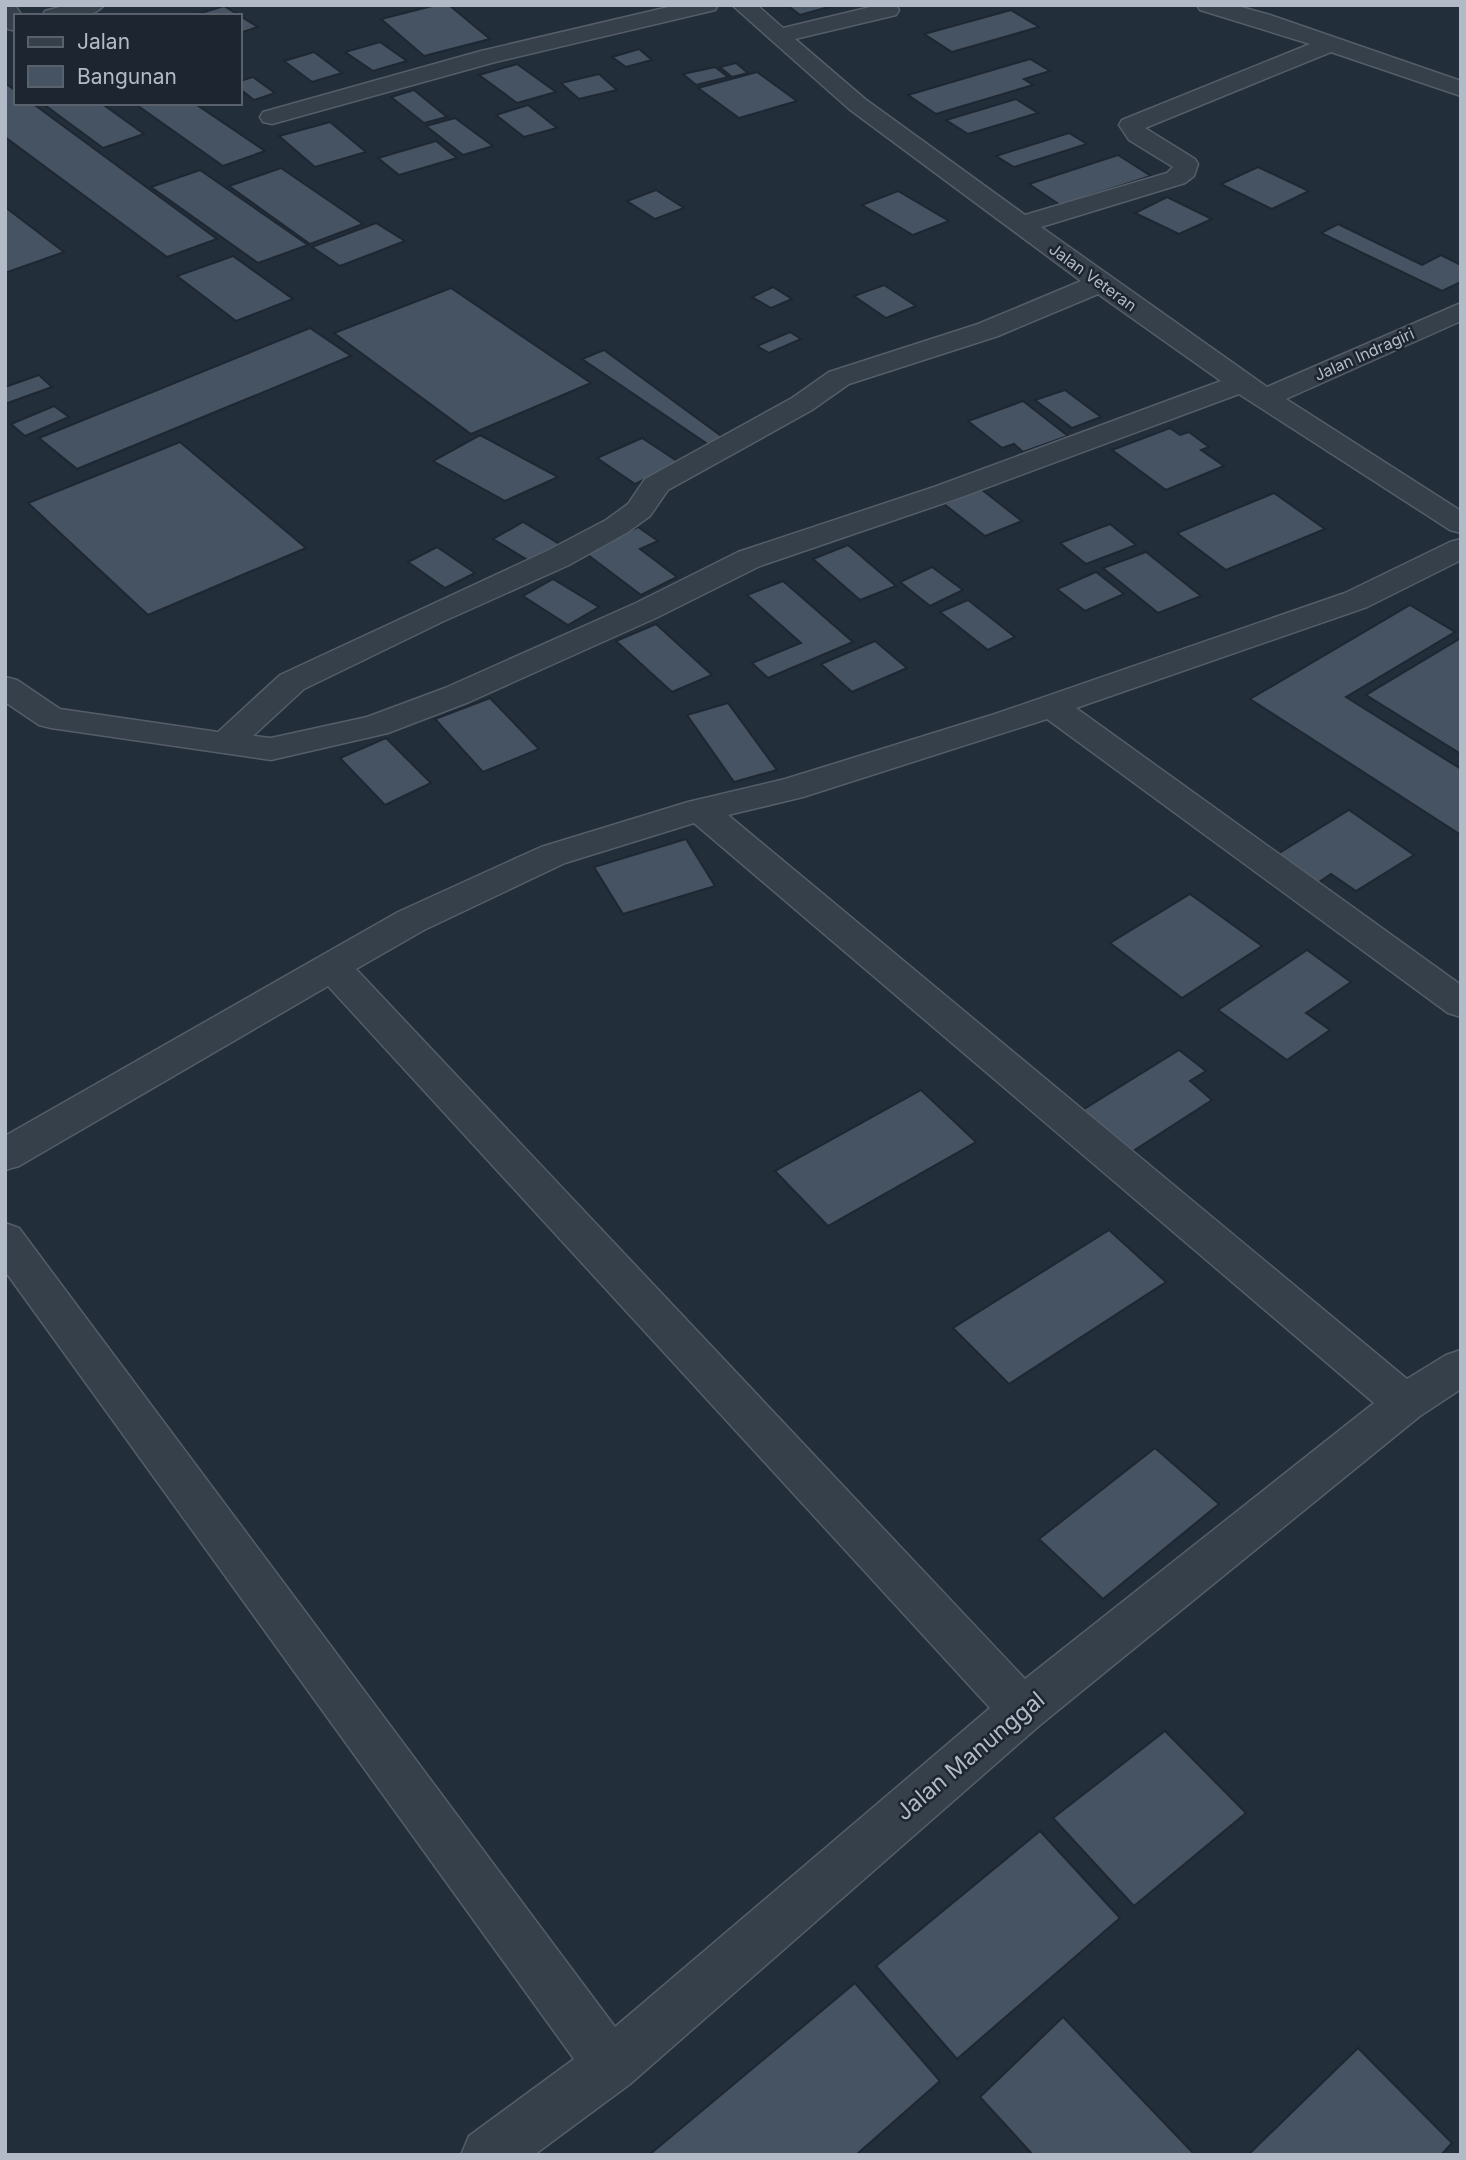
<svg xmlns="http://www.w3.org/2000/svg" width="1466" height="2160" viewBox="0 0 1466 2160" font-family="Inter,sans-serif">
<rect width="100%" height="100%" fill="#232e3b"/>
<g fill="#465362" stroke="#1e2732" stroke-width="2">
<path d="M436 5H449L490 39 424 56 381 19Z"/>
<path d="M787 5H836L800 15Z"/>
<path d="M224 6 258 27 240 33V16H205L201 13Z"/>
<path d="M1011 10 1039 27 952 52 924 34Z"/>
<path d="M380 42 407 61 373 71 345 52Z"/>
<path d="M639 49 652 60 626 67 612 57Z"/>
<path d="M314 52 342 73 312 82 284 61Z"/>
<path d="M1030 59 1050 71 1024 79 1033 85 936 114 908 95Z"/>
<path d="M736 63 748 73 732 77 720 67Z"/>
<path d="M517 64 556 92 517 103 479 75Z"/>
<path d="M715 67 728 77 696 85 683 74Z"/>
<path d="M757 72 797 101 739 118 698 88Z"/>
<path d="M599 74 617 90 579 99 561 83Z"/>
<path d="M253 77 275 93 254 100 240 89V81Z"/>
<path d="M5 83 16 91V103H32L217 239 167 257 5 137Z"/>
<path d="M414 90 447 117 424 123 391 97Z"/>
<path d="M1016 99 1038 113 968 134 946 120Z"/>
<path d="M42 103H101L144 134 103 148Z"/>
<path d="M134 103H194L265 151 223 166Z"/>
<path d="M528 105 557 128 524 137 496 115Z"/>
<path d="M455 118 493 146 463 155 426 126Z"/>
<path d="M330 122 366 152 315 167 279 136Z"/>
<path d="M1069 133 1087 144 1014 167 996 156Z"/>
<path d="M436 141 457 158 399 175 378 158Z"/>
<path d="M1118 155 1151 176 1060 205 1029 184Z"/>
<path d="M1258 167 1309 191 1272 209 1221 184Z"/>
<path d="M281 168 363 224 310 244 229 186Z"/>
<path d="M200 170 308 245 258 263 151 187Z"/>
<path d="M656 190 684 208 655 219 627 201Z"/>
<path d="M898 191 949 221 913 235 862 205Z"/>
<path d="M1167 197 1212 219 1179 234 1135 213Z"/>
<path d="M5 207 64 252 5 273Z"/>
<path d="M376 223 405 241 340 266 312 247Z"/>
<path d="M1338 224 1422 265 1441 255 1461 265V282L1442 291 1321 233Z"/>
<path d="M233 256 293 299 236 321 177 276Z"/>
<path d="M884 285 916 306 886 318 854 296Z"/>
<path d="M773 287 792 299 771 308 752 297Z"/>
<path d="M451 288 591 383 471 434 334 333Z"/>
<path d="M310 328 351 356 77 469 39 438Z"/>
<path d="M790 332 801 339 769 353 757 346Z"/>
<path d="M604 350 728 441 712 447 582 359Z"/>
<path d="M39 375 52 387 5 404V387Z"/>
<path d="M1065 390 1101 417 1072 428 1035 400Z"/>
<path d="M1023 401 1068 436 1023 452 1014 444 1002 448 968 421Z"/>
<path d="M54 406 69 417 25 436 11 424Z"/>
<path d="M1170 428 1180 435 1189 432 1209 447 1201 450 1224 466 1166 490 1112 450Z"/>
<path d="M480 435 558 477 505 501 433 461Z"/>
<path d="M642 438 680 463 635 484 597 458Z"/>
<path d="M180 442 306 548 148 615 28 503Z"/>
<path d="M981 489 1022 521 985 536 944 504Z"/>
<path d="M1274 493 1325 529 1226 570 1177 533Z"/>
<path d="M523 522 566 548 536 565 493 539Z"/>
<path d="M1110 524 1136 545 1086 564 1060 543Z"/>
<path d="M638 527 658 541 640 549 677 577 641 595 584 552Z"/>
<path d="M848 545 896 586 860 600 813 559Z"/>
<path d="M437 547 475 573 445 588 408 562Z"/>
<path d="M1146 552 1201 596 1158 613 1103 568Z"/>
<path d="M932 567 963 590 930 606 900 582Z"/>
<path d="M1096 572 1124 594 1085 611 1057 589Z"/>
<path d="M553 579 599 607 568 625 523 596Z"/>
<path d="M783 581 853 642 768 678 752 663 801 643 747 595Z"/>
<path d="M968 600 1015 637 988 650 940 612Z"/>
<path d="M1410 605 1455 632 1346 697 1461 769V835L1250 699Z"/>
<path d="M656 624 712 675 672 692 616 641Z"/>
<path d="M1461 638V754L1366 695Z"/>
<path d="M875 641 907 668 852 692 821 664Z"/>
<path d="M490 698 539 749 483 772 435 719Z"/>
<path d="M728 703 777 770 734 782 687 715Z"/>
<path d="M386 738 431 783 385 805 340 758Z"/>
<path d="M1349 810 1414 855 1356 891 1331 874 1316 884 1276 855Z"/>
<path d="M686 839 715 886 623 914 594 867Z"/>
<path d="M1190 894 1262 946 1182 998 1110 943Z"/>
<path d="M1307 950 1351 982 1306 1013 1330 1030 1287 1060 1218 1010Z"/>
<path d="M1179 1050 1206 1071 1190 1081 1212 1100 1130 1153 1081 1111Z"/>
<path d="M921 1090 976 1142 828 1226 775 1171Z"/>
<path d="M1109 1230 1166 1282 1009 1384 953 1328Z"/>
<path d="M1155 1448 1219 1504 1103 1599 1039 1539Z"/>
<path d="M1165 1731 1246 1813 1134 1906 1053 1818Z"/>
<path d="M1040 1831 1120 1918 957 2059 876 1966Z"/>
<path d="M855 1983 940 2081 856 2155H649Z"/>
<path d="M1063 2017 1195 2155H1033L980 2097Z"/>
<path d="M1358 2048 1452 2143 1441 2155H1248Z"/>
</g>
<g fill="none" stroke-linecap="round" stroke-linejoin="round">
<g stroke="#555d69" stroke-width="3">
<g id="minor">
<path d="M5 5H15L22 16H16V31L8 29 5 25Z"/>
<path d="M67 5H104C92 21 60 16 42 16L45 11Z"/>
<path d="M677 5H718L715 10 495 62 272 124 263 122 260 117 263 112 481 51Z"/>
<path d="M732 5H757L783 28 879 5H896L899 10 896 15 795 39 865 99 1025 215 1167 173 1173 167 1129 140 1119 125 1122 120 1310 44 1200 10 1197 5H1234L1270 15 1461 81V96L1331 52 1145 128 1195 159 1198 164 1194 176 1185 183 1041 227 1267 387 1461 303V321L1286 399 1461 511V533L1450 530 1239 394 956 499 760 566 658 617 469 702 388 733 271 760 51 728 39 725 5 702V677L17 680 60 709 218 732 280 675 547 551 606 520 628 504 645 479 792 398 829 372 978 324 1081 281 849 109ZM1098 294 1221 381 934 487 738 552 636 603 445 688 367 717 271 738 253 736 304 689 444 621 569 565 628 532 650 516 668 490 812 410 849 384 998 336Z"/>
<path d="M1461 539V560L1367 607 1076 708 1461 985V1017L1448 1013 1047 719 803 797 728 815 1407 1379 1446 1355 1461 1350V1389L1420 1416 1040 1725 630 2084 534 2155H461L469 2136 574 2059 5 1271V1223L19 1228 615 2027 990 1708 328 986 19 1166 5 1170V1136L398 912 541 847 688 802 785 779 995 714 1345 593 1450 542ZM694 823 1374 1403 1025 1679 356 969 424 930 565 863Z"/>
</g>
</g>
<use href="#minor" fill="#36404b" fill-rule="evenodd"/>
</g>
<g text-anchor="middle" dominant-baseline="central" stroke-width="5" stroke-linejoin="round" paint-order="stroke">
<g font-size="16" fill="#b2bac7" stroke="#1c2530">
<text transform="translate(1093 277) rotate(36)">Jalan Veteran</text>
<text transform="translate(1364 354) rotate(-24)">Jalan Indragiri</text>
</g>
<g font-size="23" fill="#b2bac7" stroke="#1c2530">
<text transform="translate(970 1756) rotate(-40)">Jalan Manunggal</text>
</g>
</g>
<rect width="1466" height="2160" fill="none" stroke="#b2bac7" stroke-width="14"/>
<rect x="14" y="14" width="228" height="91" fill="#1c2530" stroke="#58616c" stroke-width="2"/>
<rect x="28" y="37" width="35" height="10" fill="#36404b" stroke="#58616c" stroke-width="2"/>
<text x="77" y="49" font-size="21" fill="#b2bac7">Jalan</text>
<rect x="28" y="66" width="35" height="21" fill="#465362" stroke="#58616c" stroke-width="2"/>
<text x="77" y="84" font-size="21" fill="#b2bac7">Bangunan</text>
</svg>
